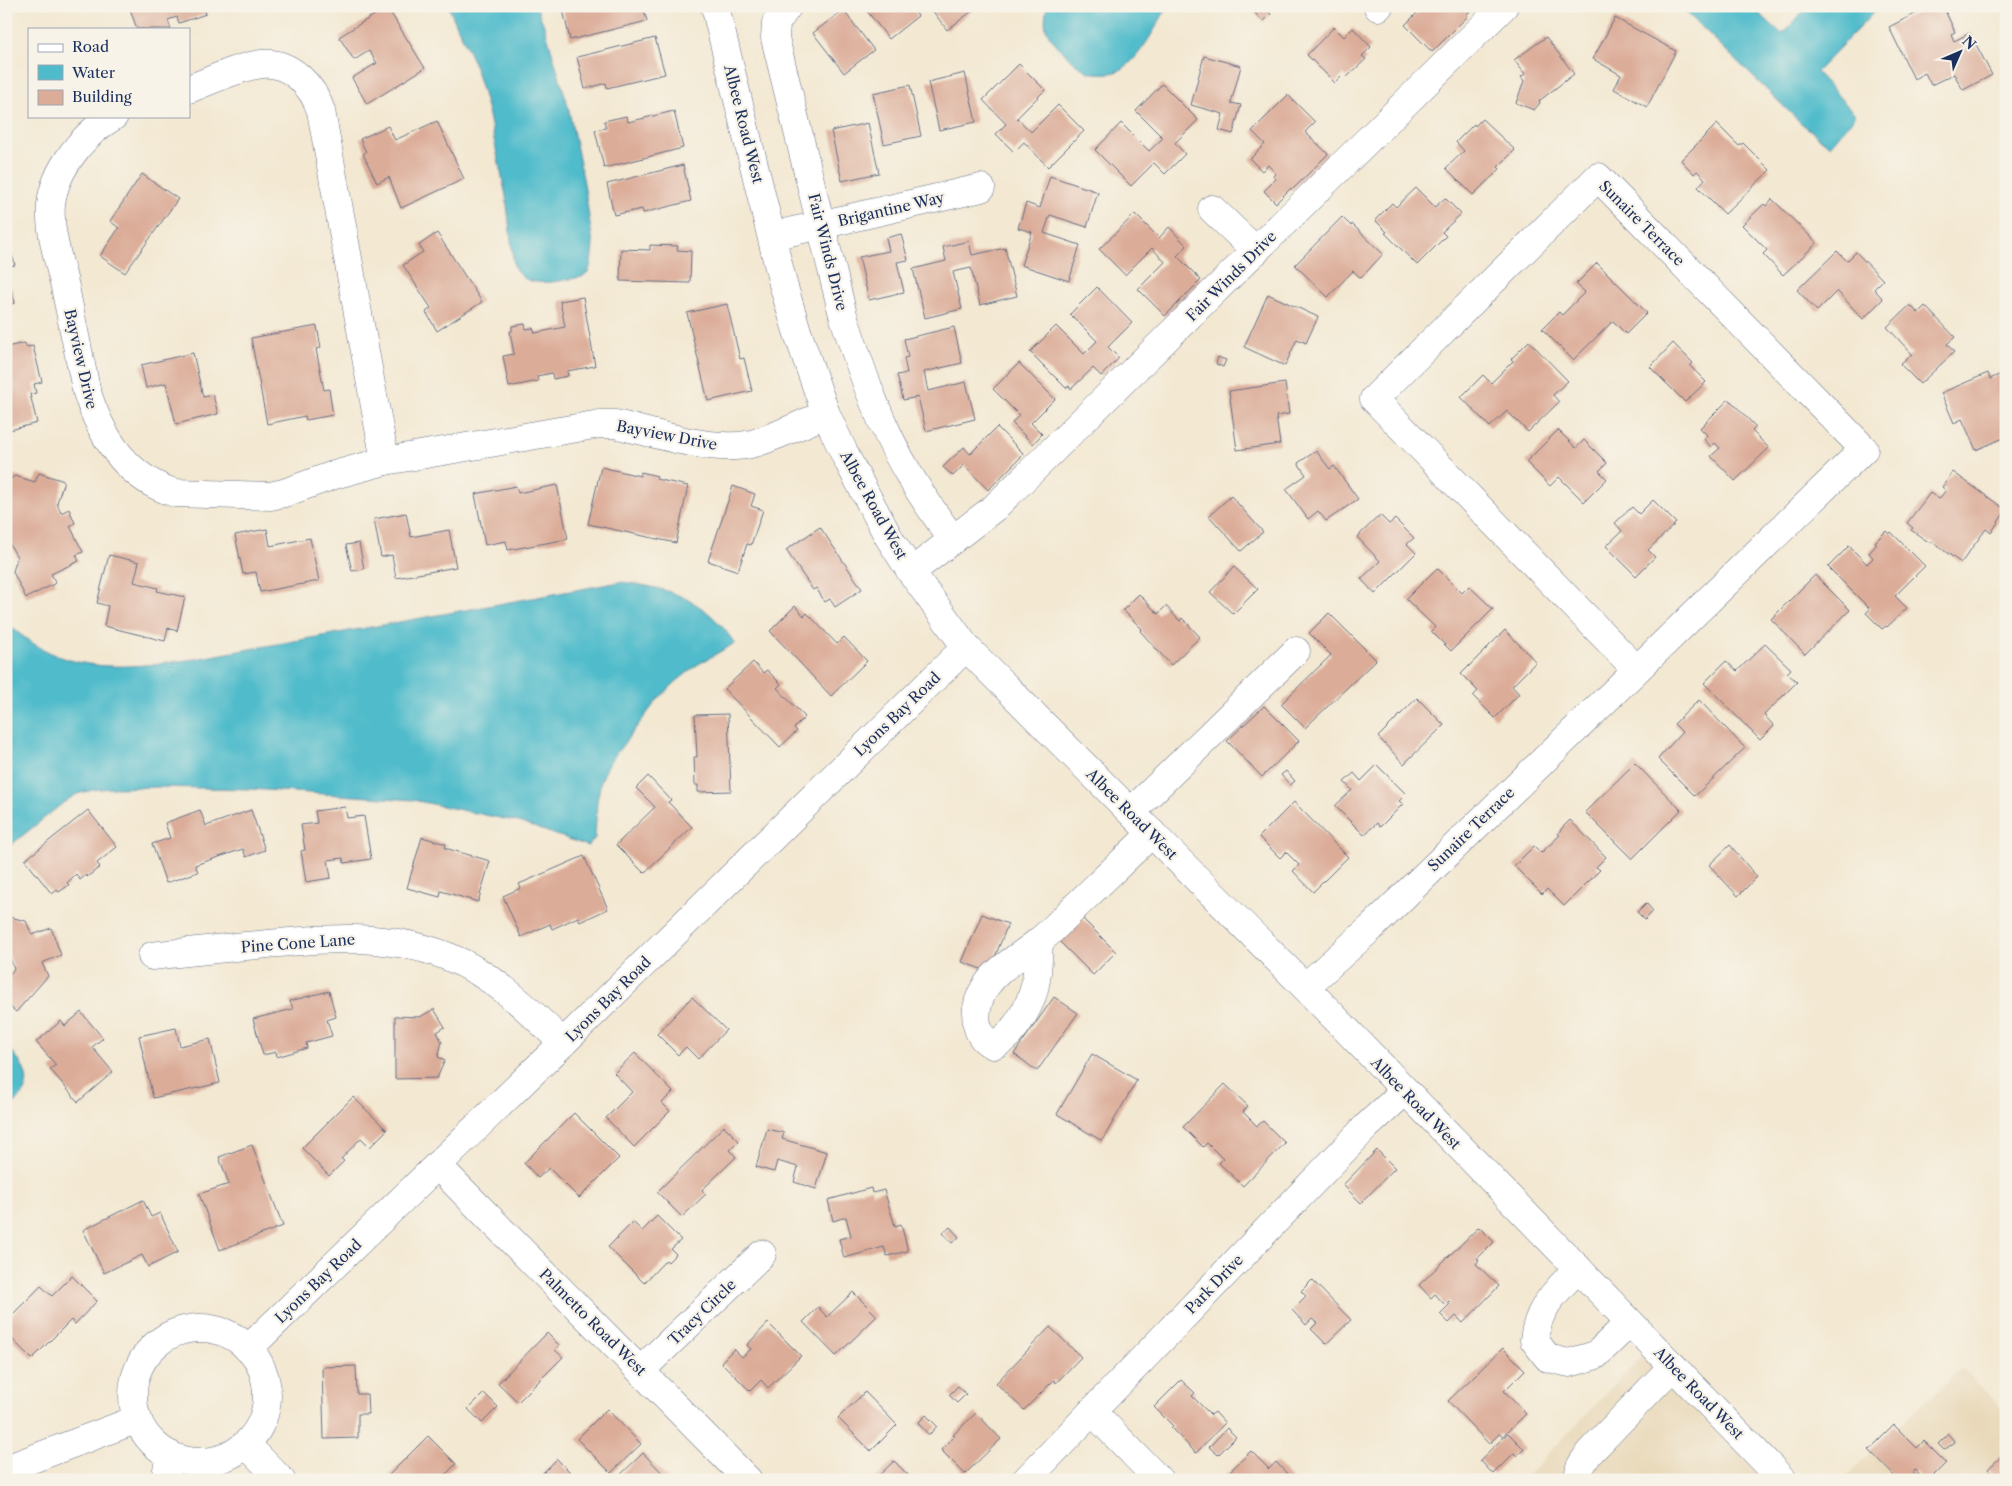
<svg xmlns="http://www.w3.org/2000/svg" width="2012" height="1486" viewBox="0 0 2012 1486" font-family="'Libre Caslon Text',serif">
<rect width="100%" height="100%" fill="#f7f3e8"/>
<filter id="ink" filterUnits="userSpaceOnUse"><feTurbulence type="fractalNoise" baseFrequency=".02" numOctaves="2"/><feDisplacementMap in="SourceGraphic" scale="10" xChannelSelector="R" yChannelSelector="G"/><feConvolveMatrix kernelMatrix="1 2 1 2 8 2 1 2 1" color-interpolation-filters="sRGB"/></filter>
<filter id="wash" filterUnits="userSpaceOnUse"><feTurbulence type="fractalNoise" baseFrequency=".0096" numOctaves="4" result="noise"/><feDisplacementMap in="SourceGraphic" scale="20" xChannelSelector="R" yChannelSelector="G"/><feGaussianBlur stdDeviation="1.12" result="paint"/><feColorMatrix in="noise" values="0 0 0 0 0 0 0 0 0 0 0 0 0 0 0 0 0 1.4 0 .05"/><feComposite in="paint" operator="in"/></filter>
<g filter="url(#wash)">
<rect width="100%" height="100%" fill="#f3e8d2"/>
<g fill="#e9d9ba">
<path d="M1643 1355 1764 1480H1523Z"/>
<path d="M1961 1368 2006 1412V1480H1842Z"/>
</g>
<g fill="#4fbbcb" stroke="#357594">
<path d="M448 6H536L545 28 568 106 584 183 593 244 591 265 588 272 582 277C560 280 525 292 514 266L506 196 488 111 474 63Z"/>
<path d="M1048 6H1168C1156 26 1138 64 1116 72 1109 74 1095 74 1089 72 1078 68 1053 43 1047 32 1044 25 1045 13 1048 6Z"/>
<path d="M1680 6H1751L1782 34 1809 6H1880L1816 72 1856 115 1830 146 1801 123Z"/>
<path d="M620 582C655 586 688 593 715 619 723 626 728 635 735 643L697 665 677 681 658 699 609 763 601 781 597 801 595 838 588 846 519 822 413 800 250 789 157 787 111 788 93 790 77 794 63 803 6 849V622C64 677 122 669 195 659Z"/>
<path d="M6 1044C18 1059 36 1078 21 1096 17 1101 12 1106 6 1109Z"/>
</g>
<g id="blocks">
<g fill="#dbac98">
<path d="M134 6H203L206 14 179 23 177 17 168 20 171 29H137L130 9Z"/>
<path d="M580 6H643L647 21 570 40 563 10Z"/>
<path d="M863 6H911L918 16 889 39Z"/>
<path d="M929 6H974L976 8 947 30Z"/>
<path d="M1263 6 1271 14 1263 22 1255 13Z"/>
<path d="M1424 6H1475L1466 15 1468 16 1432 52 1405 25Z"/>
<path d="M1930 6H1943L1955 32 1951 34 1954 41 1970 33 1992 75 1963 90 1954 74 1931 85 1925 73 1914 79 1889 27Z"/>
<path d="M387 7 425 68 367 104 352 78 377 63 369 51 354 60 339 37Z"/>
<path d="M843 10 874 50 844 73 813 33Z"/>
<path d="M1615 18 1676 51 1647 107 1614 89 1621 75 1593 59Z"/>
<path d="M1334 27 1344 37 1353 28 1371 47 1362 56 1366 59 1347 77 1344 74 1335 83 1307 55Z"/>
<path d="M1546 37 1574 74 1539 101 1540 103 1534 110 1516 103 1524 81 1521 77 1525 74 1514 60Z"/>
<path d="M655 38 665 74 607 88 606 83 585 89 577 57Z"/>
<path d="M1204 56 1241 66 1231 103 1241 105 1233 134 1219 130 1223 114 1191 105Z"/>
<path d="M1019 64 1045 90 1017 118 1031 132 1058 105 1084 131 1048 167 1024 142 1014 152 996 134 1006 124 983 100Z"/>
<path d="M965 73 976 122 939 130 928 82Z"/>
<path d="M1162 84 1198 120 1175 143 1185 154 1165 174 1154 163 1131 186 1095 150 1121 123 1149 151 1163 138 1136 111Z"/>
<path d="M910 85 921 136 884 144 873 93Z"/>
<path d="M1288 95 1315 122 1305 132 1328 154 1292 190 1291 188 1276 203 1264 191 1276 179 1273 176 1276 174 1268 165 1262 171 1250 159 1265 144 1252 131Z"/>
<path d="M674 111 683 148 604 168 595 130 606 128 604 121 626 116 628 122Z"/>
<path d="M1482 119 1515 150 1498 167 1500 169 1473 195 1446 168 1464 151 1456 142 1474 124 1475 126Z"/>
<path d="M437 121 464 179 401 208 389 177 377 183 363 154 366 152 360 139 388 126 395 140Z"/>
<path d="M868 123 879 173 842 181 831 131Z"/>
<path d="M1717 124 1739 146 1743 143 1770 170 1725 214 1698 187 1705 179 1697 171 1694 174 1681 160Z"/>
<path d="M683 165 691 201 643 213 642 209 614 215 607 184Z"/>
<path d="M142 174 178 199 125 273 100 256 119 228 110 221Z"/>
<path d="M1050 176 1098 192 1087 227 1050 215 1044 233 1080 245 1069 281 1021 265 1032 232 1018 228 1026 203 1040 208Z"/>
<path d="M1416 188 1435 207 1445 198 1461 214 1442 232 1446 236 1417 265 1385 233 1387 232 1375 220 1392 203 1396 207Z"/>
<path d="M1772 199 1817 243 1783 275 1763 254 1767 250 1742 225 1764 204 1766 206Z"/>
<path d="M1135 214 1159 238 1169 227 1187 246 1177 256 1201 280 1165 316 1138 289 1165 262 1152 248 1125 275 1099 249Z"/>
<path d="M1342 217 1351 226 1352 224 1383 254 1361 278 1353 271 1328 297 1295 265Z"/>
<path d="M437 233 482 302 437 331 426 312 431 308 403 265 423 252 419 245Z"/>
<path d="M901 234 908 260 897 262 904 292 869 300 859 257 889 251 886 238Z"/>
<path d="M6 235 15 265 6 267Z"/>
<path d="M969 241 972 255 1005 248 1017 296 980 305 971 268 953 272 962 309 925 318 913 269 946 261 943 247Z"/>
<path d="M650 245 678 246 677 250 691 251 690 283 620 281 621 249 650 250Z"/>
<path d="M1837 251 1847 261 1856 252 1883 280 1874 289 1883 299 1863 319 1837 291 1817 311 1797 290Z"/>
<path d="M1597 263 1647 313 1626 334 1613 321 1573 360 1542 329 1559 312 1562 315 1585 292 1576 284Z"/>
<path d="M6 271 15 303 6 306Z"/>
<path d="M1097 287 1132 323 1108 347 1119 358 1101 376 1093 368 1071 389 1069 386 1066 388 1030 352 1056 326 1084 354 1097 341 1070 314Z"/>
<path d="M1268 294 1318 317 1306 343 1297 339 1285 366 1244 347Z"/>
<path d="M583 297 595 366 567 371 568 376 553 379 552 373 537 376 538 381 509 387 503 356 514 354 510 332 512 331V326L525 324 526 329 533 328 535 333 565 327 560 301Z"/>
<path d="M727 304 740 359 744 358 752 391 708 401 687 313Z"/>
<path d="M1910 305 1918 313 1925 306 1955 337 1947 344 1954 352 1920 384 1900 364 1912 354 1887 327Z"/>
<path d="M317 326 321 348 316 349 324 390 329 389 333 415 306 420 305 416 267 424 251 338Z"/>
<path d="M954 327 962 363 924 372 928 391 966 382 975 419 926 431 918 397 903 400 900 386 897 375 907 373 904 358 908 357 904 339Z"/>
<path d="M1529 341 1568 381 1553 395 1559 402 1528 432 1507 411 1490 427 1461 397 1483 375 1491 383 1513 361 1511 359Z"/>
<path d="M25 343 26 347 33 346 42 382 34 384 36 393 30 394 37 423 6 431V347Z"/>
<path d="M1673 343 1693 363 1690 366 1706 382 1685 402 1650 367Z"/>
<path d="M193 353 203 397 213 395 218 414 176 424 166 383 146 388 141 365Z"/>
<path d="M1218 357 1226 360 1223 367 1216 364Z"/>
<path d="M1019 363 1055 399 1031 423 1042 434 1033 444 1012 423 1019 415 993 389Z"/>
<path d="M1988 373 1990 379 2003 373 2006 380V437L1976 450 1962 419 1954 423 1941 393Z"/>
<path d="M1285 383 1289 414 1276 416 1280 444 1237 450 1229 391Z"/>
<path d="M1729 399 1756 427 1752 431 1769 448 1735 481 1711 456 1720 448 1715 443 1711 447 1704 439 1707 435 1700 428Z"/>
<path d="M997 427 1024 454 988 490 964 465 953 476 943 467 964 447 970 454Z"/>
<path d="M1558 430 1576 448 1584 440 1607 463 1599 471 1607 479 1584 502 1559 477 1550 486 1526 462Z"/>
<path d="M1316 451 1330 469 1334 466 1358 499 1326 521 1318 511 1308 519 1286 489 1306 475 1298 463Z"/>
<path d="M601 467 640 476 641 472 657 476 656 479 688 486 676 543 588 524Z"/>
<path d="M1953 472 2006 510 1991 533 1986 529 1961 563 1931 541 1930 543 1911 530 1913 528 1907 523 1930 493 1939 499 1946 490 1942 487Z"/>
<path d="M39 473 64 481 57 503 61 513 69 509 75 523 70 526 83 552 76 555 79 561 51 574 56 583 26 598 13 572 17 557 6 538V482L15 476 35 482Z"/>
<path d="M557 485 568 539 508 550 506 541 485 545 475 494 516 486 518 493Z"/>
<path d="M733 486 755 494 751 506 763 510 751 545 747 544 738 571 708 561Z"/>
<path d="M1231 496 1263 532 1241 551 1209 516Z"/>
<path d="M1653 500 1676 523 1648 550 1655 557 1636 576 1606 546 1622 531 1615 523 1632 507 1639 514Z"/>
<path d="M406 513 411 537 449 530 456 567 396 578 392 555 381 557 374 519Z"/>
<path d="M1380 515 1389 524 1395 519 1414 538 1407 544 1416 553 1375 594 1361 579 1380 561 1357 537Z"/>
<path d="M820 527 862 589 835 607 830 599 825 602 816 588 813 590 786 550Z"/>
<path d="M267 529 270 546 310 538 319 581 260 592 256 572 243 574 235 535Z"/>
<path d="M1886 531 1889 534 1891 532 1925 566 1895 596 1907 608 1887 627 1886 626 1882 629 1866 613 1870 609 1828 567 1849 546 1867 564 1873 558 1869 553 1877 544 1875 542Z"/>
<path d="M359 543 364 569 352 571 346 545Z"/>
<path d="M109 555 139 562 134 582 158 588 157 591 185 597 177 631 168 628 165 641 104 626 108 606 97 603Z"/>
<path d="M1234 567 1258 589 1233 614 1210 592Z"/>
<path d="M1437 568 1462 593 1469 586 1493 609 1451 651 1431 631 1435 627 1406 599Z"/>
<path d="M1815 575 1850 610 1805 654 1771 619Z"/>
<path d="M1139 594 1158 614 1166 606 1180 621 1182 618 1200 637 1171 665 1140 631 1142 629 1123 610Z"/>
<path d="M795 606 804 616 807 613 837 644 844 637 867 661 831 696 770 631Z"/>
<path d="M1329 613 1376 660 1305 728 1281 704 1331 655 1309 633Z"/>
<path d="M1505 630 1536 662 1512 686 1519 694 1495 718 1473 696 1478 691 1461 674Z"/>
<path d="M1765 644 1791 669 1787 673 1797 682 1764 715 1774 726 1760 740 1704 683 1726 661 1737 671Z"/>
<path d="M753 662 763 673 767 670 781 684 777 688 805 717 794 728 797 731 780 747 724 689Z"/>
<path d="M1417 698 1444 725 1404 764 1378 737Z"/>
<path d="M1699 700 1745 748 1695 796 1658 759 1682 732 1674 724Z"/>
<path d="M1264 706 1299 741 1262 777 1227 741Z"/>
<path d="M728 714 731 791 698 792V785H695L694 757H697L695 715Z"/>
<path d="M1635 763 1681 810 1632 859 1585 812Z"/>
<path d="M1377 765 1406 794 1399 801 1403 804 1380 827 1377 823 1364 835 1335 806 1352 790 1344 782 1354 773 1361 781Z"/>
<path d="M1286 771 1295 781 1290 785 1281 775Z"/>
<path d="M648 776 671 800 668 802 692 827 644 873 616 845 655 807 636 788Z"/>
<path d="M1294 802 1348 857 1313 892 1293 871 1299 865 1286 852 1280 858 1259 837Z"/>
<path d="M345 807 347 818 364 816 371 859 344 863 343 858 328 860 331 878 306 882 301 851 305 850 301 825 317 823 315 811Z"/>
<path d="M88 810 117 847 97 863 100 867 87 877 86 875 80 880 76 874 67 883 69 885 59 892 57 890 52 894 25 860Z"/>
<path d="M200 810 206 826 251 810 265 850 246 857 243 849 195 865 198 872 166 883 152 844 170 838 165 823Z"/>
<path d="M1570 820 1606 857 1596 867 1600 870 1564 906 1547 889 1542 894 1514 866 1534 846 1541 853 1560 835 1558 834 1562 828Z"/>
<path d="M422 837 446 844 445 848 490 861 478 902 441 891 440 897 407 888Z"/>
<path d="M1730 845 1757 877 1738 896 1709 865Z"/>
<path d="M584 856 608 909 580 922 578 917 552 929 550 924 521 937 503 896 521 888 519 884Z"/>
<path d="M1646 903 1653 911 1645 920 1637 912Z"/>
<path d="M982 914 1008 924 989 972 962 962Z"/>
<path d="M6 916 26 921 32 935 51 928 61 955 42 963 48 976 16 1012 6 1003V978L14 969 6 947Z"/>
<path d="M1080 916 1116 952 1093 975 1057 939Z"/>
<path d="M329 991 336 1017 327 1020 332 1036 306 1043 307 1048 277 1057 276 1052 263 1055 253 1019 293 1009 290 1001Z"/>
<path d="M692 997 726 1030 698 1059 686 1047 678 1055 657 1034Z"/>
<path d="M1054 997 1078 1013 1037 1071 1014 1054Z"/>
<path d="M434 1009 445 1027 437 1032 442 1042 438 1057 445 1060 437 1078 395 1079V1016L420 1017Z"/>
<path d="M81 1012 103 1038 92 1047 113 1072 78 1102 50 1069 56 1065 36 1042 61 1021 65 1026Z"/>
<path d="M176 1028 180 1046 210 1039 220 1083 153 1098 139 1036Z"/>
<path d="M635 1053 673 1092 662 1103 670 1111 634 1147 606 1118 632 1092 614 1073Z"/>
<path d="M1092 1054 1137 1080 1102 1141 1057 1114Z"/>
<path d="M1225 1084 1248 1106 1243 1112 1257 1126 1263 1121 1285 1143 1243 1186 1219 1163 1223 1159 1207 1143 1203 1147 1183 1127Z"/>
<path d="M353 1097 387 1130 370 1147 361 1138 341 1159 344 1161 329 1176 302 1148Z"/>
<path d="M574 1113 619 1158 579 1198 549 1168 538 1178 524 1163Z"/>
<path d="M724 1126 739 1141 730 1150 736 1157 702 1190 706 1194 682 1217 657 1192Z"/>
<path d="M767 1129 784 1133 782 1139 827 1152 816 1189 794 1182 798 1167 777 1161 774 1172 756 1167Z"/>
<path d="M252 1145 283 1226 220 1250 199 1194 229 1184 219 1157Z"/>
<path d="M1377 1150 1395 1168 1361 1203 1343 1185Z"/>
<path d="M871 1188 872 1193 884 1190 895 1226 901 1224 908 1251 887 1256 884 1247 844 1258 839 1239 851 1236 846 1217 833 1221 828 1200Z"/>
<path d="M143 1200 151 1217 160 1213 178 1252 148 1267 142 1255 104 1273 83 1230Z"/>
<path d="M657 1216 681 1240 671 1249 676 1254 668 1262 666 1260 644 1283 608 1247 633 1222 642 1231Z"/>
<path d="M950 1227 959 1237 952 1243 943 1233Z"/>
<path d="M1479 1227 1494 1242 1477 1259 1479 1260 1476 1264 1499 1286 1463 1323 1456 1316 1449 1323 1440 1314 1451 1303 1449 1301 1445 1305 1435 1294 1431 1298 1419 1285Z"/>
<path d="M72 1276 97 1301 75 1324 71 1320 32 1359 6 1333V1321L41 1286 52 1296Z"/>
<path d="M1312 1280 1351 1320 1326 1344 1311 1329 1317 1323 1312 1319 1306 1325 1292 1310 1306 1296 1301 1291Z"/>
<path d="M853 1292 877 1316 836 1356 803 1322 818 1307 827 1317Z"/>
<path d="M768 1323 801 1356 768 1388 761 1380 750 1391 721 1362 734 1349 742 1357 751 1349 747 1345Z"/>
<path d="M1050 1327 1081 1357 1056 1383 1054 1380 1024 1410 996 1383Z"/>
<path d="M547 1333 559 1345 555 1350 563 1357 518 1402 498 1383Z"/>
<path d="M1503 1348 1525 1370 1504 1391 1526 1414 1503 1436 1499 1434 1489 1444 1448 1401Z"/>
<path d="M356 1366 357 1394H367L368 1414H358V1438L324 1439 322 1367Z"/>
<path d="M1181 1380 1195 1393 1192 1396 1211 1415 1215 1412 1225 1423 1196 1453 1171 1428 1173 1426 1154 1407Z"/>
<path d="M958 1386 966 1394 957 1403 949 1395Z"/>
<path d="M865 1392 897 1425 871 1451 838 1418Z"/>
<path d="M484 1393 498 1407 482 1423 468 1409Z"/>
<path d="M607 1409 641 1444 611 1473 577 1439Z"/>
<path d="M976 1413 1001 1439 965 1474 941 1450 955 1436 953 1435Z"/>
<path d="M926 1415 937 1426 929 1435 918 1423Z"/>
<path d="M1894 1425 1917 1448 1924 1441 1946 1463 1929 1480H1924L1915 1470 1913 1473 1919 1480H1898L1869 1450Z"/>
<path d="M1227 1428 1236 1437 1218 1455 1209 1447Z"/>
<path d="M1508 1433 1524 1449 1517 1456 1514 1453 1493 1474 1480 1460Z"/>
<path d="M1948 1434 1955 1442 1944 1450 1938 1444Z"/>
<path d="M428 1436 456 1464 440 1480H394L389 1475Z"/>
<path d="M1251 1451 1269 1469 1276 1462 1293 1480H1226L1224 1477Z"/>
<path d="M2006 1452V1480H1999L1988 1469Z"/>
<path d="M643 1453 669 1480H615Z"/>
<path d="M557 1459 578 1480H548L542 1474Z"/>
<path d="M894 1461 913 1480H874Z"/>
</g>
</g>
</g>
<g filter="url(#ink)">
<use href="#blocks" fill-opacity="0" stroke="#677087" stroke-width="1"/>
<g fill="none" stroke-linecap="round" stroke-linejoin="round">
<g stroke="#677087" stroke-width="29">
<g id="minor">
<path d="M715 6 783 284 797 331 826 414 846 457 888 536 911 572 966 647 1305 987 1783 1480"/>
<path d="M788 6 776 23 775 38 843 315C861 369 880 427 910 476 923 498 938 519 953 540"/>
<path d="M1378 7 1379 6"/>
<path d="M189 89C210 81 241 66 262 64 290 61 313 86 321 111L385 461"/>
<path d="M114 116C80 136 47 178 51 219 52 242 60 265 65 287 72 321 79 355 86 389 100 435 126 478 175 493L270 496 284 493 334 475 385 461 600 424H615C654 433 713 453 751 444 775 438 803 423 826 414"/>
<path d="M1212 209 1256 251"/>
<path d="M772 236 981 188"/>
<path d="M911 572 994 508 1504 6"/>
<path d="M1131 812 1296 651"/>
<path d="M1039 942C1038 956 1038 972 1035 985 1031 1005 1013 1038 993 1045 970 1035 974 1004 986 986 1000 966 1020 957 1038 942 1051 932 1063 919 1074 908 1100 883 1126 858 1152 833"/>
<path d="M152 956C187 952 222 948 258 945 322 938 387 932 449 957 494 975 529 1010 563 1043"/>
<path d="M1305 987 1371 928 1864 449 1598 177 1374 399 1636 669"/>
<path d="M438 1166 748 1480"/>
<path d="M1578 1268C1556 1292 1538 1306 1534 1340L1548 1358 1569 1363 1596 1355 1630 1322"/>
<circle cx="200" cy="1395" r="67"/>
<path d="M248 1349 563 1043 966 647"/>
<path d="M641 1370 762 1254"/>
<path d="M1092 1411 1159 1480"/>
<path d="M246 1444 281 1480"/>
<path d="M6 1469 138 1419"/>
<path d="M165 1480 170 1455"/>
<path d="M1026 1480 1367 1126 1405 1091"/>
<path d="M1578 1480 1580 1467 1589 1453 1673 1366"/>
</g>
</g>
<use href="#minor" stroke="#fff" stroke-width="28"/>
</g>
</g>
<g text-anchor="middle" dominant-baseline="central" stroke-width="4.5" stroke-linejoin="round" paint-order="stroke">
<g font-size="15" fill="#1b2f5e" stroke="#f7f3e8">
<text transform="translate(744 124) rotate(76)">Albee Road West</text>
<text transform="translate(891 209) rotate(-13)">Brigantine Way</text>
<text transform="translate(1642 223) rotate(45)">Sunaire Terrace</text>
<text transform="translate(828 252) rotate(76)">Fair Winds Drive</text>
<text transform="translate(1231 276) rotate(-45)">Fair Winds Drive</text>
<text transform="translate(81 359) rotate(77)">Bayview Drive</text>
<text transform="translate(667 435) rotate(11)">Bayview Drive</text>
<text transform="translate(874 505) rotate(61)">Albee Road West</text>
<text transform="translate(897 714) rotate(-44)">Lyons Bay Road</text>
<text transform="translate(1132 814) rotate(45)">Albee Road West</text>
<text transform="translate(1471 829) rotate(-44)">Sunaire Terrace</text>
<text transform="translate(298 943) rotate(-4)">Pine Cone Lane</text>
<text transform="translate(608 999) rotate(-45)">Lyons Bay Road</text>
<text transform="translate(1416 1103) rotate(46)">Albee Road West</text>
<text transform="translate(318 1281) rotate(-44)">Lyons Bay Road</text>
<text transform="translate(1214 1284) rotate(-46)">Park Drive</text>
<text transform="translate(702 1312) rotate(-44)">Tracy Circle</text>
<text transform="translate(593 1322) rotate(45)">Palmetto Road West</text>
<text transform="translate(1699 1393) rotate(46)">Albee Road West</text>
</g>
</g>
<rect width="2012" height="1486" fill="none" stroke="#f7f3e8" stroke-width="25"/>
<rect x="28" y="28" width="162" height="90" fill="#f7f3e8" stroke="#9fa5b1"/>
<rect x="38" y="44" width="25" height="8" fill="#ffffff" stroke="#9fa5b1"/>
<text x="72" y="52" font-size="15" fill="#1b2f5e">Road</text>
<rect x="38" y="65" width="25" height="15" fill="#4fbbcb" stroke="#9fa5b1"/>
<text x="72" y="78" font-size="15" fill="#1b2f5e">Water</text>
<rect x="38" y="90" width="25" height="15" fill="#dbac98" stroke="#9fa5b1"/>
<text x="72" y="102" font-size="15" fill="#1b2f5e">Building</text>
<g transform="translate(1960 52) rotate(45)" stroke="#f7f3e8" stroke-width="4" paint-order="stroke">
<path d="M0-4L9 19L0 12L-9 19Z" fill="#1b2f5e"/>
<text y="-8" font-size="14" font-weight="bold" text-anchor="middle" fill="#1b2f5e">N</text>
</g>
</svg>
